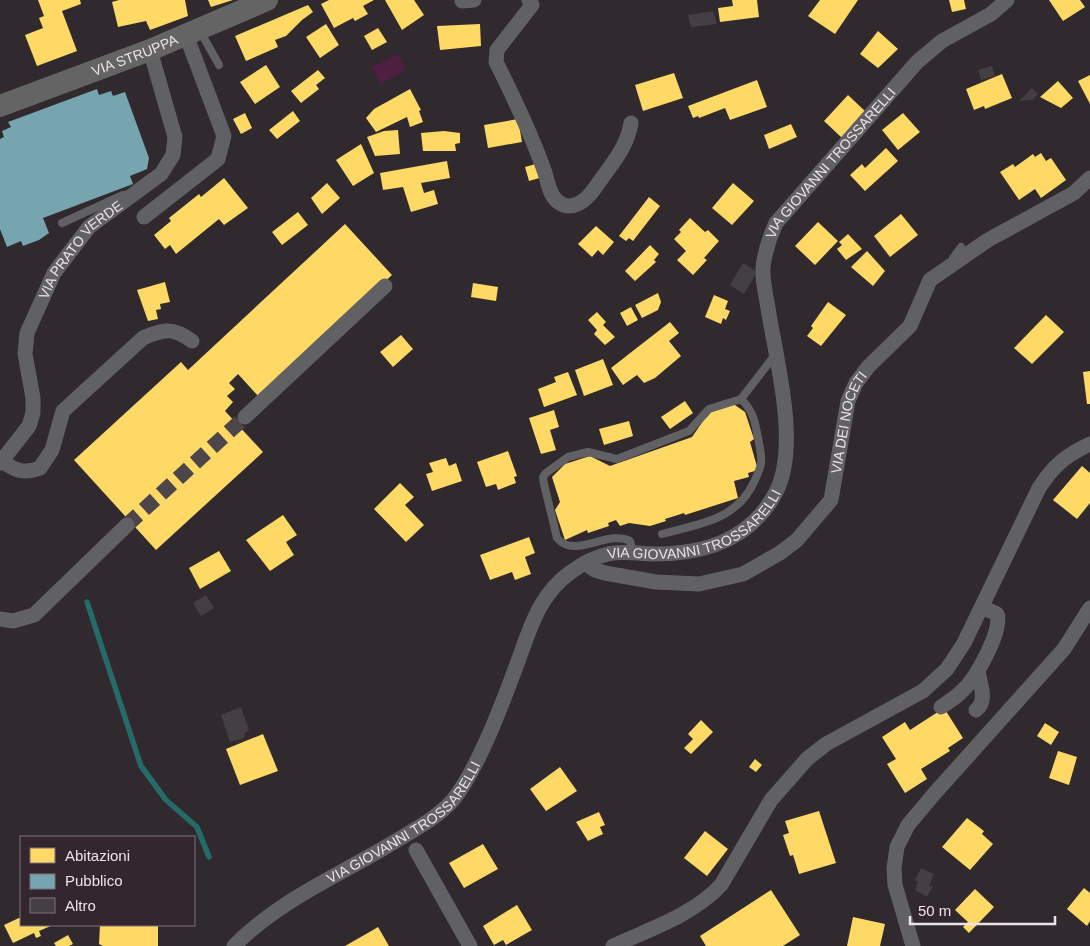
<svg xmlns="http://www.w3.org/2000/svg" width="1090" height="946" viewBox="0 0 1090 946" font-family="Helvetica,sans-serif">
<rect width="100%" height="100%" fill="#30292e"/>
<path fill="#4f1f42" d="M397 54 406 70 380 84 372 67Z"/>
<g fill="#ffd966">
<path d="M38 0H80L81 4 62 11 77 51 37 66 25 35 43 28 39 18 44 16Z"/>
<path d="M119 0H185L188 16 150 30 146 21 118 27 112 2Z"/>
<path d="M208 0H233L211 7Z"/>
<path d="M329 0H374L363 6 368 14 355 21 353 18 334 28 321 4Z"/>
<path d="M385 0H414L424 15 402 30Z"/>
<path d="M732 0H757L759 17 720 22 718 8 733 6Z"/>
<path d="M820 0H858L835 34 808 16Z"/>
<path d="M949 0H964L966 9 952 12Z"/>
<path d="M1049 0H1080L1085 7 1063 21Z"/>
<path d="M308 5 313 12 302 20 286 36 275 40 278 47 246 61 235 36Z"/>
<path d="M326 24 339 45 320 58 306 37Z"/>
<path d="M480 24 481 46 440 50 437 26Z"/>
<path d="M378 28 387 42 372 50 364 36Z"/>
<path d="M878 31 898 49 878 68 860 54Z"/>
<path d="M266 65 280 87 255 104 240 82Z"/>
<path d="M318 70 325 78 316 85 319 89 301 103 291 91Z"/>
<path d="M674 73 683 98 643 111 635 85Z"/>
<path d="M1002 74 1012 98 985 109 984 106 974 110 966 89Z"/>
<path d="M1090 75V104L1078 81Z"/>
<path d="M757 80 767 107 730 120 725 108 699 118 698 116 693 118 688 106Z"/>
<path d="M1058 81 1073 98 1061 108 1040 97Z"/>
<path d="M410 89 421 110 419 111 423 122 410 127 407 117 376 132 366 118 374 109Z"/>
<path d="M848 95 866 112 842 138 824 121Z"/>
<path d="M293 111 300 121 277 139 269 130Z"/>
<path d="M245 113 252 128 241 134 233 119Z"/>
<path d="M903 113 920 132 898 150 882 130Z"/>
<path d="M518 119 522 142 488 148 484 125Z"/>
<path d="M791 124 797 137 769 149 764 135Z"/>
<path d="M398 130 400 154 375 156 367 137 384 131Z"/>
<path d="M444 131 460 133V143L455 144 456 151H423L421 133Z"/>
<path d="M361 144 374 173 353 186 336 160Z"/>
<path d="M886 148 898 161 865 191 850 175 862 164 865 168Z"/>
<path d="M1041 153 1046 161 1051 158 1066 180 1041 198 1035 189 1019 200 1000 172 1013 164 1015 167 1033 154 1035 157Z"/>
<path d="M447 161 450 178 421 183 424 193 434 190 438 204 411 212 403 187 383 190 380 173Z"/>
<path d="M539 163 543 177 529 181 525 167Z"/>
<path d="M224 178 248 208 224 225 219 219 176 254 170 245 165 249 154 235 171 221 169 218 199 194 201 197Z"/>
<path d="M327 183 340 198 322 214 311 198Z"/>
<path d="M733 183 754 201 732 225 712 208Z"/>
<path d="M649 197 660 206 633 241 629 238 626 241 619 236Z"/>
<path d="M298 212 308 225 282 245 272 232Z"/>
<path d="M901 214 918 235 890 257 874 236Z"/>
<path d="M690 218 705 232 708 230 719 241 704 258 707 260 693 275 677 260 686 251 674 239 681 232 679 230Z"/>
<path d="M818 222 838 241 815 265 795 246Z"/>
<path d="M345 224 392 275 259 397 238 374 229 383 235 389 227 396 233 402 225 411 263 452 156 550 74 460 181 362 188 370Z"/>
<path d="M596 226 614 242 603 255 598 250 592 257 578 244Z"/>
<path d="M848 234 862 249 846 260 837 249 842 245 839 242Z"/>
<path d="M650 245 659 254 654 260 656 262 635 281 625 271Z"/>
<path d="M867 251 885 271 873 286 851 267Z"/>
<path d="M165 282 170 302 160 304 161 309 156 310 158 319 148 321 137 290Z"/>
<path d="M473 283 498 287 496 301 471 297Z"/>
<path d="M658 293 661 302 658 310 642 318 635 305Z"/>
<path d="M714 295 728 301 725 309 730 311 726 320 723 318 721 324 705 317Z"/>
<path d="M828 302 846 315 821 346 807 336 813 328 811 326Z"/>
<path d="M631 307 638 320 627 326 620 313Z"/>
<path d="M597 312 606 322 603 325 615 337 605 345 594 334 597 330 588 320Z"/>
<path d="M1046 315 1064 332 1032 364 1014 348Z"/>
<path d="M670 322 679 333 669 341 681 356 655 378 644 383 637 375 623 385 611 368Z"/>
<path d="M401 335 413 349 393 367 380 352Z"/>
<path d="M603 359 613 385 584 396 575 370Z"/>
<path d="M1090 371V404H1087L1083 372Z"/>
<path d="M568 372 577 395 544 407 538 389 556 382 554 377Z"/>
<path d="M685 401 693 413 670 429 661 417Z"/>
<path d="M732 403 745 412 754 439 750 442 758 470 748 473 749 477 734 481 738 498 685 515 684 513 665 519 666 521 650 526 629 523 620 526 616 520 608 523 609 526 588 533 587 530 565 540 555 510 560 502 552 477 565 464 590 456 610 466 692 437 710 411Z"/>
<path d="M554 410 559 427 550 430 556 450 541 454 529 418Z"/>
<path d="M629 421 633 436 604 445 599 429Z"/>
<path d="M508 451 517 476 514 477 516 483 498 490 496 484 486 487 477 462Z"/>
<path d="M446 458 449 466 456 463 462 481 432 491 426 474 433 472 429 463Z"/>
<path d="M1082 466 1090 473V503L1077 519 1053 500Z"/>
<path d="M400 483 414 497 405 505 424 525 406 542 374 509Z"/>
<path d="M283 515 297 535 286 542 294 555 270 571 246 540Z"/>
<path d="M529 537 535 553 525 557 531 574 515 580 512 572 490 580 480 555Z"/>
<path d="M219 551 231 571 200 589 189 568Z"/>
<path d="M944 708 963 738 948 748 950 751 921 769 927 779 905 793 887 764 896 759 882 737 905 722 910 730Z"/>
<path d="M701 720 713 732 691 754 684 748 693 739 688 734Z"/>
<path d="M1045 723 1059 732 1051 745 1037 736Z"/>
<path d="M263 734 278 771 240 785 226 749Z"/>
<path d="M1058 751 1077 757 1069 785 1049 778Z"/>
<path d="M755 759 762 765 756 772 749 767Z"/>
<path d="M560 767 577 791 546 811 530 789Z"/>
<path d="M819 811 836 863 799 874 793 855 790 856 783 835 789 833 785 821Z"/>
<path d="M599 812 605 825 600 827 603 834 588 841 576 822Z"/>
<path d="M967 818 984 831 982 834 993 844 970 870 942 847Z"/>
<path d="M705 831 728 849 707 876 684 858Z"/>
<path d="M483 844 498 869 464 888 449 863Z"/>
<path d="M1084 888 1090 893V921L1087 926 1067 909Z"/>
<path d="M975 889 994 907 969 933 963 927 968 922 955 910Z"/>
<path d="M771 890 800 935 783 946H706L700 936Z"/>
<path d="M517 905 532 930 506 945 503 940 494 945 483 926Z"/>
<path d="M21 917V925H53L39 931 41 936 36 938 34 933 13 943 4 925Z"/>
<path d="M853 917 885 924 880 946H847Z"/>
<path d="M100 925H158V946H103L99 944Z"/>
<path d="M378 927 389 946H345L373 930Z"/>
<path d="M68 935 73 944 69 946H56L54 943Z"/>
</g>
<path fill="#76a5af" d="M97 89 99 95 111 91 113 96 125 92 149 158 147 169 130 176 133 184 43 218 49 233 39 240 23 246 21 241 7 247 0 229V139L4 137 2 131 11 127 8 122Z"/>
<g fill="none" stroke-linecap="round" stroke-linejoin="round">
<path stroke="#256b6a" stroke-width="5.5" d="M87 602 141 766 166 800 197 827 209 857"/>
</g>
<g fill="#443f43">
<path d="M713 11 717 24 691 27 688 15Z"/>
<path d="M992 66 995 76 981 80 978 70Z"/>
<path d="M1032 88 1038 94 1032 100 1019 101Z"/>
<path d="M743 263 757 272 744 294 730 285Z"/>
<path d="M206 595 214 608 201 616 193 603Z"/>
<path d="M241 707 249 730 245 733 244 738 230 742 221 715Z"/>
<path d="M921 868 934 874 929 886H933L927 897 915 890 918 882 915 880Z"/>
</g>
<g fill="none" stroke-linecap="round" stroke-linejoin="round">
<path stroke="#4c454a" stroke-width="15" stroke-dasharray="15 8" stroke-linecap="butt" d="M127 525 245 417"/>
<g stroke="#616163" stroke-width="8">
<path d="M200 31 219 65"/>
<path d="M62 223 123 195"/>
<path d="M953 258 961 247"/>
<path d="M741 399 775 355"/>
<path d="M633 553 630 541C607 529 576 560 557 538L544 484 543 477 546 473 568 457 588 452 617 459 689 431 709 409 741 399C755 413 755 423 759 443 763 462 762 465 754 482 737 520 699 524 662 534"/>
</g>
<g stroke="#616163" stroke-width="15">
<path d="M529 0 532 5 497 50 496 62C514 98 532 135 545 173 548 182 549 194 557 201 571 213 586 201 595 188 609 167 627 149 631 123"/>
<path d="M462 1 474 0"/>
<path d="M144 217 218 159 224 136 186 35"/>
<path d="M245 417 385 286"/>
<path d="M2 461C16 471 24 474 40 468L52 450 63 411 143 338C164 329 173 327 192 341"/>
<path id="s1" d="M0 463 29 426 33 413V398L25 354 27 333 54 273 89 227 161 174 173 155 175 137 150 50"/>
<path id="s2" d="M585 563 595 570 605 573 656 582 699 584 743 574 780 553 797 540 831 500 848 401 856 383 868 367 910 326 930 280 988 240 1074 193 1090 178"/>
<path d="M0 619 13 621 34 615 127 525"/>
<path d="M941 707C948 702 957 697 963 690 976 678 1003 630 997 614L982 607"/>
<path d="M976 710C988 701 980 684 978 671"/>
<path d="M416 850 470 946"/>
<path id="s3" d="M234 946C279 900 340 875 394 842 414 830 437 818 453 800 478 769 503 702 517 664 530 629 539 594 571 572 582 564 594 557 608 554 623 550 638 554 654 554 705 554 751 540 776 492 800 445 776 360 768 308 766 295 762 280 763 267 765 251 769 238 776 223L917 62 942 41 991 14 1007 0"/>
<path d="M613 946C650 929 693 915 721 885L771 800 807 759 826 744 923 691 947 669 964 643 1039 488C1054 465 1065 456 1090 444"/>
<path d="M913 946 895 885 894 868 897 847 908 825 934 794 1064 649 1090 608"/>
</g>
<path stroke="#646465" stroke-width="22" id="s4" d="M0 106 150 50 267 0"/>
</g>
<g text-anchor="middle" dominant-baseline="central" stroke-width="5" stroke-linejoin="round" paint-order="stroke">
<g font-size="14" fill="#ece3e8" stroke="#33262f">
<text stroke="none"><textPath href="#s4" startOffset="144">VIA STRUPPA</textPath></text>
<text stroke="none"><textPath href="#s3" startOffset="1111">VIA GIOVANNI TROSSARELLI</textPath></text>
<text stroke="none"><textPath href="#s1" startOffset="242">VIA PRATO VERDE</textPath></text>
<text stroke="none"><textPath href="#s2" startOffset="359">VIA DEI NOCETI</textPath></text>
<text stroke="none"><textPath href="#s3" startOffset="661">VIA GIOVANNI TROSSARELLI</textPath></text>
<text stroke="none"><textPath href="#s3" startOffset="212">VIA GIOVANNI TROSSARELLI</textPath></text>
</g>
</g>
<rect x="20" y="836" width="175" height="90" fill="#33262f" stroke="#7d7279"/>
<rect x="30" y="848" width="25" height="15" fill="#ffd966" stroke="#7d7279"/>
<text x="65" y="861" font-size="15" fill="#ece3e8">Abitazioni</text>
<rect x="30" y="874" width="25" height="15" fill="#76a5af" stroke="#7d7279"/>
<text x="65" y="886" font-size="15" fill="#ece3e8">Pubblico</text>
<rect x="30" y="898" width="25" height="15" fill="#443f43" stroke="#7d7279"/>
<text x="65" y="911" font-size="15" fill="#ece3e8">Altro</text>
<path d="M910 916v8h145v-8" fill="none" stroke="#ece3e8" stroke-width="2.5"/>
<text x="918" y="916" font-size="15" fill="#ece3e8" stroke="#33262f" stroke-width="4" paint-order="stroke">50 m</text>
</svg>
